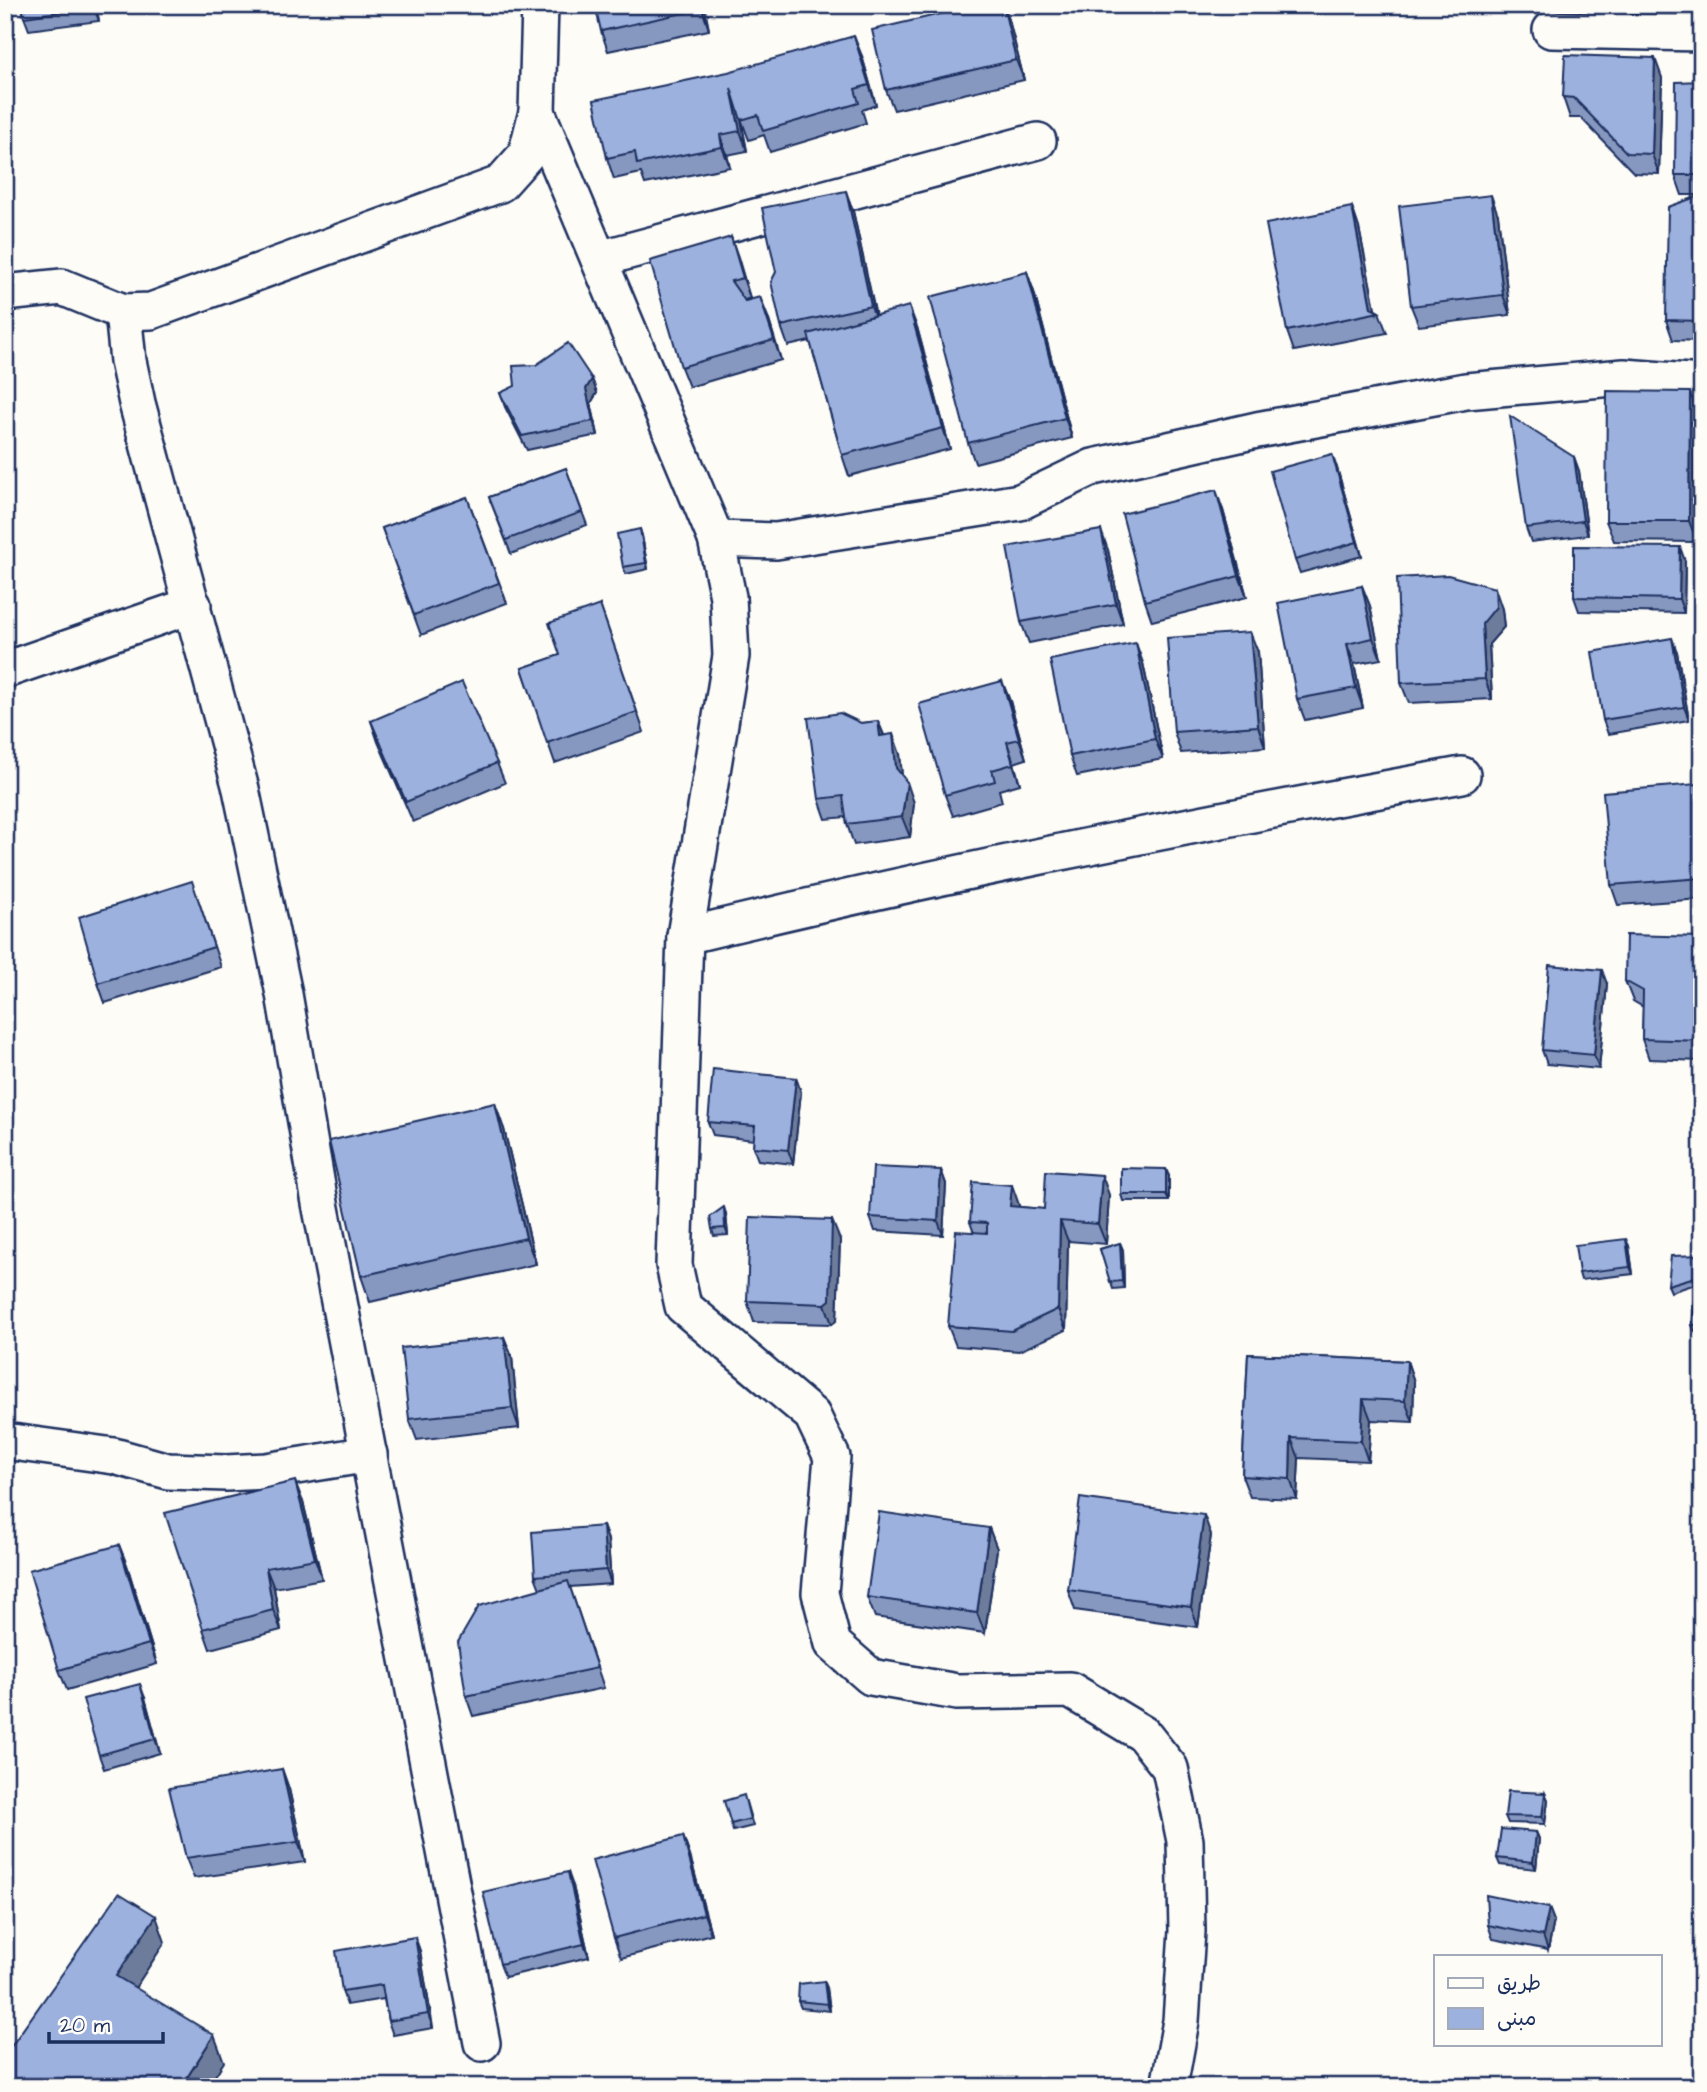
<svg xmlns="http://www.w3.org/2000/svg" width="1707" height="2092" viewBox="0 0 1707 2092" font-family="'Architects Daughter','Playpen Sans Arabic',sans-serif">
<rect width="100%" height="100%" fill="#fdfcf7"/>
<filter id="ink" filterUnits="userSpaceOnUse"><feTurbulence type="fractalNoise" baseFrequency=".0143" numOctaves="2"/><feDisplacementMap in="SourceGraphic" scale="14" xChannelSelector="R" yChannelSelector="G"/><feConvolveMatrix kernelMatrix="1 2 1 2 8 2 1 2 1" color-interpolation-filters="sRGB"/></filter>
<g filter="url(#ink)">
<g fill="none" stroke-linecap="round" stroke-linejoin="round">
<g stroke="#1b2f5e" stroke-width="40">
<g id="street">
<path d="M1551 30 1702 33"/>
<path d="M537 112 716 539 728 597 731 656 685 936 674 1265 683 1306 812 1415 832 1457 820 1593 833 1644 871 1677 957 1692 1070 1690 1143 1734 1170 1768 1185 1841 1187 1931 1181 2021 1169 2087"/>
<path d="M599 259 1038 141"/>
<path d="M5 293 62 287 123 312 151 311 500 184 526 155 537 112 540 5"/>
<path d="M123 312 128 361 137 403 241 789 284 994 320 1203 482 2043"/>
<path d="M716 539 776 541 1020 502 1093 467 1257 430 1466 391 1624 377 1702 383"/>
<path d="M5 670 193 605"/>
<path d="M685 936C942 873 1201 822 1462 775"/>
<path d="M5 1441 114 1456 168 1471 226 1473 266 1471 369 1454"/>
</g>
</g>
<use href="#street" stroke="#fdfcf7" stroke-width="35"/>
</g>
<g fill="#8798c0" stroke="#1b2f5e" stroke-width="2">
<path d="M22 5H96L99 21 29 30 24 17Z"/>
<path d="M704 5 709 30 608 51 601 31Z"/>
<path d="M979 5H1004L1009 20 1024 80 894 110 886 90Z"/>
<path d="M862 56 876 105 862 110 866 123 770 152 764 135 749 140 740 116 747 151 727 155 730 167 645 184 641 173 614 179 607 158Z"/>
<path d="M1662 78 1659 174 1634 173 1581 118H1570L1563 97Z"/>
<path d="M1702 81V195H1682L1675 175Z"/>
<path d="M1702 196V341L1673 340 1666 320Z"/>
<path d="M1352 207 1359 228 1375 310 1379 312 1387 333 1294 351 1287 331Z"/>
<path d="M853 211 876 316 917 327 950 449 849 476 842 455 810 341 788 346 781 326Z"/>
<path d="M1498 215 1510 315 1419 326 1411 306Z"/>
<path d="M731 237 750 298 745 300 768 317 781 360 689 387 681 367Z"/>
<path d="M1027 272 1034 292 1072 438 975 463 968 443Z"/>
<path d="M592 379 597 393 591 403 598 435 527 450 505 407 500 393Z"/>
<path d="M1697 412V542L1614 541 1606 521Z"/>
<path d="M1574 457 1579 471 1588 535 1531 542 1526 528Z"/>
<path d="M566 468 587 525 511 554 489 497Z"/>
<path d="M1337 468 1362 556 1300 573 1295 560Z"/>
<path d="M467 497 507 603 421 635 382 528Z"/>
<path d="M1223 510 1247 597 1152 621 1145 601Z"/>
<path d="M642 536 648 569 626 574 623 567Z"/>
<path d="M1108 550 1123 624 1029 643 1021 622Z"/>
<path d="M1685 561 1684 613 1579 611 1574 597Z"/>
<path d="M1362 586 1370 606 1381 659 1354 664 1363 708 1305 720 1297 699Z"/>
<path d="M600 605 644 732 555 763 522 668 560 655Z"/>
<path d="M1502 609 1504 627 1489 644 1492 699 1409 703 1401 683Z"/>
<path d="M1258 652 1265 747 1181 753 1174 732Z"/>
<path d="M1677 652 1689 720 1608 734 1603 720Z"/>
<path d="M1143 663 1163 759 1077 776 1070 756Z"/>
<path d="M1002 681 1010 701 1026 759 1014 763 1020 784 999 790 1002 802 953 816 945 795Z"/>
<path d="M371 721 497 763 505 783 413 822 378 742Z"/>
<path d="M878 721 884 735 900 754 902 776 914 803 910 837 854 845 847 824 846 817 826 819 819 799 861 723Z"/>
<path d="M1697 784 1702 797V899L1618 905 1611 885Z"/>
<path d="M199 902 221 967 105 1003 98 983Z"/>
<path d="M1702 937V1061L1649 1059 1642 1039 1643 1007 1633 1001 1625 981Z"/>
<path d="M1607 984 1599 1069 1547 1064 1542 1050Z"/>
<path d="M796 1078 801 1092 793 1164 758 1160 753 1147 754 1140 713 1135 708 1122Z"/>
<path d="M504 1129 536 1264 370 1302 361 1276Z"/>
<path d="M941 1170 946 1184 943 1235 875 1231 870 1217Z"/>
<path d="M1169 1176V1201H1123L1121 1194Z"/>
<path d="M1109 1195 1106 1244 1068 1241 1066 1330 1019 1351 956 1346 948 1326 974 1233 970 1222 1019 1205V1207L1044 1209Z"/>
<path d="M726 1214 728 1235 714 1236 712 1229Z"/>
<path d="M840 1240 837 1320 832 1324 754 1322 747 1301Z"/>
<path d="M1120 1243 1123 1250 1124 1288 1113 1289 1100 1249Z"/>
<path d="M1629 1246 1633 1274 1581 1280 1579 1273Z"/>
<path d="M1702 1255V1282L1671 1292 1668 1285Z"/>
<path d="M1702 1292V1332H1695L1692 1325Z"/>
<path d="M504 1337 512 1357 519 1428 417 1440 409 1419Z"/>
<path d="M1248 1354 1407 1361 1414 1382 1413 1422 1371 1420 1368 1461 1299 1458 1297 1499 1250 1497 1242 1476Z"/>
<path d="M303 1502 322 1579 274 1588 281 1630 210 1649 203 1629Z"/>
<path d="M603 1526 608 1540 611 1584 570 1587 604 1688 473 1716 466 1696 540 1589 535 1576Z"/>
<path d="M989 1528 997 1549 985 1633 875 1617 867 1597Z"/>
<path d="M1211 1535 1198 1627 1075 1610 1068 1590Z"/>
<path d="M119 1545 127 1565 157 1664 67 1690 59 1670Z"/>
<path d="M145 1698 160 1753 104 1769 99 1755Z"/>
<path d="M282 1769 289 1789 305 1862 194 1878 186 1858Z"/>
<path d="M1545 1793 1548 1800 1545 1824 1508 1823 1505 1816Z"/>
<path d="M746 1802 753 1826 733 1831 731 1824Z"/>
<path d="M1536 1832 1539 1839 1536 1869 1500 1865 1497 1858Z"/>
<path d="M683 1836 690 1856 711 1934 621 1958 614 1938Z"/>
<path d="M573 1886 589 1957 505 1977 500 1964Z"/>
<path d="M1549 1908 1554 1921 1548 1950 1493 1939 1488 1925Z"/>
<path d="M415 1937 420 1951 433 2028 393 2035 388 2021 384 1999 347 2005 342 1991Z"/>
<path d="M824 1981 827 1988 830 2011 801 2008 798 2001Z"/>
</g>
<g fill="#6e7c9c" stroke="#1b2f5e" stroke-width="2">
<path d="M93 5H96L99 21Z"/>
<path d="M701 5H704L709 30 702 9Z"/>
<path d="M1003 5 1009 20 1024 80 1016 60Z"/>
<path d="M854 36 862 56 876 105 869 85Z"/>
<path d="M1655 58 1662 78 1659 174 1652 154Z"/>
<path d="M731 88 739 108 747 151 740 131Z"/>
<path d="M720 135 727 155 730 167 722 147Z"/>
<path d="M846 191 853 211 878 327 871 306Z"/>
<path d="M1491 195 1498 215 1510 315 1503 295Z"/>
<path d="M1352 207 1359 228 1376 313 1371 308Z"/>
<path d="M731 237 738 257 750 298 743 278Z"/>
<path d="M1027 272 1034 292 1072 438 1065 418Z"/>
<path d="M760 297 768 317 781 360 774 340Z"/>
<path d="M909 306 917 327 950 449 943 428Z"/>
<path d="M592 379 597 393 591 403 598 435 593 421 586 389Z"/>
<path d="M1690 392 1697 412V542L1689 521Z"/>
<path d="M1332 454 1337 468 1362 556 1357 542Z"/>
<path d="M1574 457 1579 471 1588 535 1583 521Z"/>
<path d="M1216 490 1223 510 1247 597 1239 576Z"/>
<path d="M640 529 642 536 648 569 646 563Z"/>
<path d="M1101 530 1108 550 1123 624 1116 604Z"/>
<path d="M1680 547 1685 561 1684 613 1679 599Z"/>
<path d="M1362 586 1370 606 1381 659 1373 638Z"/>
<path d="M1495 588 1502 609 1504 627 1489 644 1492 699 1485 679 1482 624Z"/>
<path d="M1250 632 1258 652 1265 747 1258 726Z"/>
<path d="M1672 638 1677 652 1689 720 1684 707Z"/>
<path d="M1136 643 1143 663 1163 759 1155 739Z"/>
<path d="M1347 644 1354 664 1363 708 1356 688Z"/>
<path d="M1002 681 1010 701 1026 759 1019 739Z"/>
<path d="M878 721 886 741 880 736Z"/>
<path d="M893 734 900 754 903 788 896 768Z"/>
<path d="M1007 742 1014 763 1020 784 1013 764Z"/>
<path d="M907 782 914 803 910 837 902 817Z"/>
<path d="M1697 784 1702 797V841Z"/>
<path d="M1602 970 1607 984 1599 1069 1594 1055Z"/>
<path d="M796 1078 801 1092 793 1164 788 1150Z"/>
<path d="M495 1103 504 1129 536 1264 526 1238Z"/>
<path d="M1166 1169 1169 1176V1201L1166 1194Z"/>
<path d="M941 1170 946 1184 943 1235 938 1221Z"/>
<path d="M1102 1175 1109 1195 1106 1244 1098 1224Z"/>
<path d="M1012 1185 1019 1205 1018 1227 1010 1206Z"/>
<path d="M724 1207 726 1214 728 1235 725 1228Z"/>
<path d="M832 1220 840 1240 837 1320 832 1324 825 1304Z"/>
<path d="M1060 1221 1068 1241 1066 1330 1058 1309Z"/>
<path d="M1626 1239 1629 1246 1633 1274 1630 1267Z"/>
<path d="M1120 1243 1123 1250 1124 1288 1122 1281Z"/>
<path d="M504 1337 512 1357 519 1428 512 1408Z"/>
<path d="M1407 1361 1414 1382 1413 1422 1405 1401Z"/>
<path d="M1363 1399 1371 1420 1368 1461 1361 1441Z"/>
<path d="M1291 1438 1299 1458 1297 1499 1290 1479Z"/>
<path d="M295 1481 303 1502 322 1579 315 1559Z"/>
<path d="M1204 1515 1211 1535 1198 1627 1191 1607Z"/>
<path d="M603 1526 608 1540 611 1584 606 1570Z"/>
<path d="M989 1528 997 1549 985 1633 977 1613Z"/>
<path d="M119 1545 127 1565 157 1664 149 1644Z"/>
<path d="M266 1568 274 1588 281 1630 273 1610Z"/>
<path d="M140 1684 145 1698 160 1753 155 1739Z"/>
<path d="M282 1769 289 1789 305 1862 298 1842Z"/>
<path d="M1545 1793 1548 1800 1545 1824 1542 1817Z"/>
<path d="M1536 1832 1539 1839 1536 1869 1533 1862Z"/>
<path d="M683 1836 690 1856 711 1934 704 1914Z"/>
<path d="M568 1872 573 1886 589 1957 584 1944Z"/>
<path d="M1549 1908 1554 1921 1548 1950 1543 1936Z"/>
<path d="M156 1916 165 1942 126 2002 116 1976Z"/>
<path d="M415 1937 420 1951 433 2028 428 2014Z"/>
<path d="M824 1981 827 1988 830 2011 827 2004Z"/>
<path d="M214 2035 224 2062 208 2087H181Z"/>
</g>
<g fill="#9db1df" stroke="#1b2f5e" stroke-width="2">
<path d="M22 5H93L94 7 24 17Z"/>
<path d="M595 5H701L702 9 601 31Z"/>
<path d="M979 5H1003L1016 60 886 90 872 30Z"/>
<path d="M854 36 869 85 855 89 859 103 763 131 758 115 741 120 731 88 740 131 720 135 722 147 637 164 635 152 607 158 594 100 728 72Z"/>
<path d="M1565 55 1655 58 1652 154 1627 153 1574 98 1563 97Z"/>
<path d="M1702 81V175H1675L1676 82Z"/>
<path d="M846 191 871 306 781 326 771 282 776 272 762 208Z"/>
<path d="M1491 195 1503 295 1411 306 1399 206Z"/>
<path d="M1699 196H1702L1701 321 1666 320 1668 207Z"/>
<path d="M1352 207 1371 308 1379 312 1287 331 1266 224Z"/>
<path d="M731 237 743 278 731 281 745 301 760 297 774 340 681 367 650 261Z"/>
<path d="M1027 272 1065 418 968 443 930 297Z"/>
<path d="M909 306 943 428 842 455 808 334Z"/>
<path d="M568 343 592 379 586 389 593 421 522 436 500 393 515 386 513 366 536 365Z"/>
<path d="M1607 391 1690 392 1689 521H1606Z"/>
<path d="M1510 416 1574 457 1583 521 1526 528Z"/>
<path d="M1332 454 1357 542 1295 560 1270 471Z"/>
<path d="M566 468 582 512 506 540 489 497Z"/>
<path d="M1216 490 1239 576 1145 601 1122 514Z"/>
<path d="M467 497 499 583 414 615 382 528Z"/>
<path d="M640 529 646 563 623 567 617 534Z"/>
<path d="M1101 530 1116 604 1021 622 1007 547Z"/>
<path d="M1574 546 1680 547 1679 599 1574 597Z"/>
<path d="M1448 575 1495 588 1496 607 1482 624 1485 679 1401 683 1397 578Z"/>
<path d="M1362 586 1373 638 1347 644 1356 688 1297 699 1278 603Z"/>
<path d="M600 605 637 712 547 743 522 668 560 655 549 623Z"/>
<path d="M1250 632 1258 726 1174 732 1167 638Z"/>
<path d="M1672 638 1684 707 1603 720 1592 652Z"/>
<path d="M1136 643 1155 739 1070 756 1050 660Z"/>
<path d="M1002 681 1019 739 1007 742 1013 764 992 770 995 781 945 795 919 704Z"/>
<path d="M462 682 497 763 406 802 371 721Z"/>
<path d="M840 713 861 723 878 721 880 736 893 734 896 768 907 782 902 817 847 824 843 796 819 799 808 718Z"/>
<path d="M1697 784 1702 841V878L1611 885 1603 792Z"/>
<path d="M192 881 214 947 98 983 79 917Z"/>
<path d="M1626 935 1702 937V1041L1642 1039 1643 991 1625 981Z"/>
<path d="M1549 965 1602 970 1594 1055 1542 1050Z"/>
<path d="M713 1069 796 1078 788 1150 753 1147 755 1126 708 1122Z"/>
<path d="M495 1103 526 1238 361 1276 329 1141Z"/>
<path d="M873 1167 941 1170 938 1221 870 1217Z"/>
<path d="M1121 1168 1166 1169V1194H1121Z"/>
<path d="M1046 1171 1102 1175 1098 1224 1060 1221 1058 1309 1012 1331 948 1326 956 1231 987 1233V1223L970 1222 973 1182 1012 1185 1010 1206 1044 1209Z"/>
<path d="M724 1207 725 1228 712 1229 710 1217Z"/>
<path d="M750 1217 832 1220 830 1300 825 1304 747 1301Z"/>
<path d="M1626 1239 1630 1267 1579 1273 1575 1245Z"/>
<path d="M1120 1243 1122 1281 1110 1282 1100 1249Z"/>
<path d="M1702 1255V1275L1668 1285 1671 1256Z"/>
<path d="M1702 1292V1325H1692L1696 1293Z"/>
<path d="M504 1337 512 1408 409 1419 401 1348Z"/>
<path d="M1248 1354 1407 1361 1405 1401 1363 1399 1361 1441 1291 1438 1290 1479 1242 1476Z"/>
<path d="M295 1481 315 1559 266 1568 273 1610 203 1629 165 1513Z"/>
<path d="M1080 1498 1204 1515 1191 1607 1068 1590Z"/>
<path d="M879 1512 989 1528 977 1613 867 1597Z"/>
<path d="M603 1526 606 1570 535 1576 532 1532Z"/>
<path d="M119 1545 149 1644 59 1670 29 1570Z"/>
<path d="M568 1581 597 1668 466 1696 458 1642 479 1606Z"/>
<path d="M140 1684 155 1739 99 1755 83 1699Z"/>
<path d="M282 1769 298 1842 186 1858 169 1788Z"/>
<path d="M1508 1791 1545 1793 1542 1817 1505 1816Z"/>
<path d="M744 1795 750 1819 731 1824 724 1801Z"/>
<path d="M1501 1829 1536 1832 1533 1862 1497 1858Z"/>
<path d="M683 1836 704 1914 614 1938 592 1860Z"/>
<path d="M568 1872 584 1944 500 1964 483 1892Z"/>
<path d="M119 1893 156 1916 116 1976 214 2035 181 2087H5V2055Z"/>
<path d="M1486 1895 1549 1908 1543 1936 1488 1925Z"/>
<path d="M415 1937 428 2014 388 2021 382 1985 342 1991 336 1951Z"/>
<path d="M824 1981 827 2004 798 2001 799 1984Z"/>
</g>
</g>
<rect width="1707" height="2092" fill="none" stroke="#fdfcf7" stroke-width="28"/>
<rect x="14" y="14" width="1679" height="2064" fill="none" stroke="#1b2f5e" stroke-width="2.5" filter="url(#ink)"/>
<rect x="1434" y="1955" width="228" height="91" fill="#fdfcf7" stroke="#a3aaba" stroke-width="2"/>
<rect x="1448" y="1978" width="35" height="10" fill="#fdfcf7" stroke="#a3aaba" stroke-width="2"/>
<text x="1497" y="1990" font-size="21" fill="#1b2f5e">طريق</text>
<rect x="1448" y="2008" width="35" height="21" fill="#9db1df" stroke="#a3aaba" stroke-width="2"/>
<text x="1497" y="2025" font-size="21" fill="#1b2f5e">مبنى</text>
<path d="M49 2032v10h114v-10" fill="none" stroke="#1b2f5e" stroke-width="3.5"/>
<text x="60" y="2032" font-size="21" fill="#1b2f5e" stroke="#fdfcf7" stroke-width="5" paint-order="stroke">20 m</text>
</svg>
